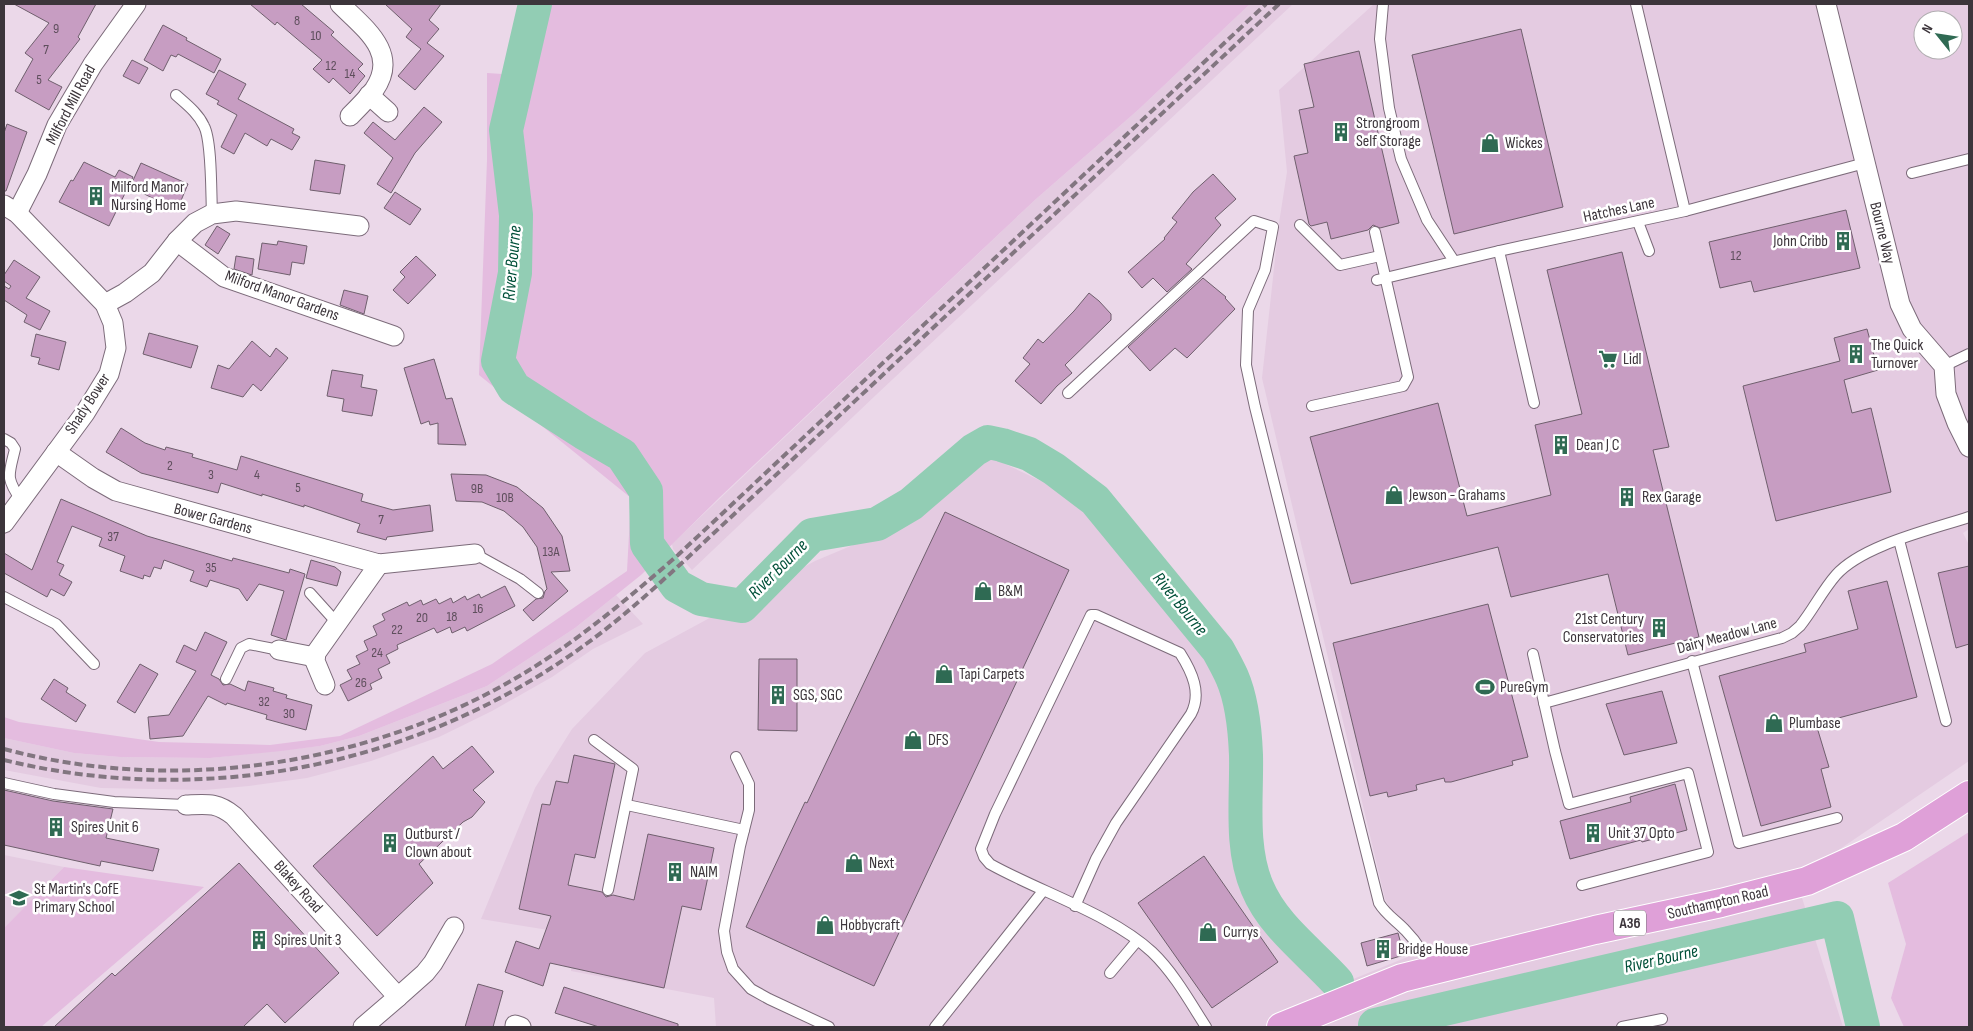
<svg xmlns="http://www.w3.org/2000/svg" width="1973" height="1031" viewBox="0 0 1973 1031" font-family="'Sofia Sans Condensed',sans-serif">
<rect width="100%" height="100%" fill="#ebd8e9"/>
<g fill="#e4cbe1" fill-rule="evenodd">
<path d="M1250 4H1293L877 394 692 570 673 549 672 544 1036 199 1138 110Z"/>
<path d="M1374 4H1969V529L1963 533 1969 545V761L1796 879 1843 1027H716L714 998 571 971 573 934 481 919 535 788 572 729 645 653 815 561 915 519 988 456 1088 503 1166 596 1228 680 1244 868 1261 912 1331 988 1415 954 1385 899 1262 378 1279 223 1287 172 1279 90ZM1923 20H1953V50H1923Z"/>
<path d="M616 595 643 624 593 649 552 677 492 711 439 737 371 761 307 778 249 786 205 790 101 788 4 770V738L74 753 120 757 210 758 320 746 359 736 487 686 575 628Z"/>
<path d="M4 855 64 867 4 928Z"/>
</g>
<g fill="#e4bcdf">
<path d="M543 4H1250L1138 110 1036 199 720 497 641 575 575 628 487 686 359 736 320 746 281 751 210 758 120 757 74 753 4 738V717L19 722 159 742 270 745 340 736 492 664 627 571 631 498 479 375 487 160V73L530 76Z"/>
<path d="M1969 832V1027H1904L1891 998 1906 944 1888 883Z"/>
<path d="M64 867 204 887 41 1027H4V928Z"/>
</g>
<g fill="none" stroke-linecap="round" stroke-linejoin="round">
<g stroke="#92cdb4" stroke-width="34">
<path d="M535 4 506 130 516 215 515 273 498 361 514 388 584 433 622 455 646 491 647 544 677 586 701 599 742 606 812 535 877 524 911 504 974 450 988 442 1002 445 1029 454 1054 469 1095 500 1218 650C1223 659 1228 668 1232 677 1242 700 1245 730 1246 755 1247 798 1240 847 1257 887 1273 926 1310 952 1337 982"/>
<path d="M1375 1025 1837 918 1863 1027"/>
</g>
</g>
<g fill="#c79dc2" stroke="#6f5f6d">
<path d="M14 4H96L78 37 80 39 48 80 62 87 49 110 15 91 33 59 25 53 49 23Z"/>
<path d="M250 4H301L334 32 331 35 363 64 358 69 365 76 350 94 333 78 329 83 313 69 322 60 277 22 275 25Z"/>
<path d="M385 4H441L429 20 439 29 427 43 444 56 415 90 398 76 421 49 406 37 412 29Z"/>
<path d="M163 25 187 38 186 40 221 59 214 73 178 54 176 57 171 55 163 71 144 60Z"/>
<path d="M1521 29 1563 207 1454 234 1412 55Z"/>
<path d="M1359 51 1399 223 1380 228 1373 225 1368 230 1331 239 1327 222 1311 226 1309 224 1294 156 1308 153 1299 110 1314 107 1304 64Z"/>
<path d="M132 60 148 68 139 84 123 76Z"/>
<path d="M219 70 246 84 238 99 294 129 292 133 300 137 292 150 271 139 267 146 245 133 234 154 221 147 237 115 217 104 219 101 206 94Z"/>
<path d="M424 107 442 122 415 153 391 193 377 184 393 158 364 133 373 122 395 140Z"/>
<path d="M7 124 27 132 6 191H4V133Z"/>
<path d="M315 160 345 165 340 194 310 190Z"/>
<path d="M84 162 115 177 119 170 133 177 109 226 59 202 71 180 73 181Z"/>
<path d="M141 163 188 184 177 210 130 187Z"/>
<path d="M1213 174 1236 199 1215 218 1221 225 1186 264 1192 269 1167 292 1153 278 1142 288 1128 272 1165 239 1164 238 1177 222 1172 218 1193 192Z"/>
<path d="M395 192 421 209 410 225 384 208Z"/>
<path d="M1846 210 1860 268 1754 292 1751 281 1720 288 1709 242Z"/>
<path d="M217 226 230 234 218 254 205 245Z"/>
<path d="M278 241 307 246 304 264 292 262 290 275 258 269 262 243 277 245Z"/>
<path d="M1622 252 1669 447 1653 450 1699 637 1628 655 1608 574 1511 597 1498 547 1351 584 1310 437 1438 403 1467 516 1551 495 1535 425 1582 414 1547 270Z"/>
<path d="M236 256 254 259 252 275 234 269Z"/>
<path d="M416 256 436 275 408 304 393 290 405 277 400 272Z"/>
<path d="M14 260 40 277 26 298 50 311 40 330 24 322 27 315 4 300V286L9 289 11 286 4 281V275Z"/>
<path d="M1203 278 1226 297 1225 298 1235 309 1187 358 1175 348 1150 371 1128 347Z"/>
<path d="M344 290 368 296 364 314 340 305Z"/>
<path d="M1089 293 1099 301 1111 314V320L1065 365 1072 373 1057 386 1041 404 1015 381 1030 364 1023 358 1038 339 1043 343 1074 311Z"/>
<path d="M1867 329 1878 370 1844 380 1852 413 1871 408 1891 492 1776 521 1743 386 1840 361 1834 338Z"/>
<path d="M149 333 198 346 191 368 143 354Z"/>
<path d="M36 334 66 342 59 370 38 364 40 358 31 356Z"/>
<path d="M252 341 270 357 276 348 288 358 261 391 253 384 243 397 211 388 218 365 229 369Z"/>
<path d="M434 359 446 399 452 398 466 445 438 444V423L430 425 429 421 421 424 404 368Z"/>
<path d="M332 370 363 375 361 387 377 390 372 416 342 411 344 399 327 396Z"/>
<path d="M121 428 145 443 165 450 166 447 193 454 192 457 237 470 241 456 363 494 361 501 393 510 430 505 433 531 387 537 386 540 357 532 360 524 304 505V507L262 494V496L221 483 218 493 141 473 106 452Z"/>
<path d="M451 474 486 475 517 487 543 508 562 536 570 571 551 572 568 591 533 621 523 610 536 599 543 598 545 591 547 589 537 547 523 527 504 511 482 502 456 501Z"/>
<path d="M61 499 147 536 232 561 233 558 289 573 290 569 305 574 286 640 271 635 284 591 259 584 247 601 239 589 210 580 207 587 190 581 194 571 164 560 161 569 154 567 150 577 144 575 143 579 120 571 125 556 99 546 102 538 72 526 57 562 64 565 59 575 72 582 64 596 51 589 47 597 4 573V553L32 570Z"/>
<path d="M945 512 1069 570 874 986 746 927 805 802 807 803Z"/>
<path d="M311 560 335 567 341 572 337 586 306 578Z"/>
<path d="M1969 566V644L1956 648 1938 573Z"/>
<path d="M1887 581 1917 697 1816 724 1829 767 1821 769 1831 807 1761 826 1719 676 1806 652 1804 644 1858 629 1848 591Z"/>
<path d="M505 586 515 606 467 631 465 627 452 633 450 627 437 633 434 628 397 645 398 649 386 655 390 663 378 669 382 678 370 684 372 689 348 701 340 685 352 679 347 670 360 664 356 656 368 650 364 641 377 635 373 626 385 620 382 614 407 602 409 606 421 600 423 605 436 599 439 604 451 598 453 603 465 596 467 600 479 594 481 598Z"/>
<path d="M1488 604 1528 757 1512 761 1513 765 1451 782H1445L1444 778 1416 785 1417 790 1388 797 1387 792 1370 796 1333 643Z"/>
<path d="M205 632 227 642 211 675 219 679 223 685 230 684 245 691 248 681 274 688 273 691 287 695 286 698 312 705 306 730 266 719 267 715 227 703 226 705 208 696 183 736 150 739 148 717 169 715 196 671 176 662 184 645 196 651Z"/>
<path d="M759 659H797V731L758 730Z"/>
<path d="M140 664 158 674 135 713 117 702Z"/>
<path d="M54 679 68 688 66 692 86 705 76 722 41 699Z"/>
<path d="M1662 691 1677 743 1624 755 1606 704Z"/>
<path d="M472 746 494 772 473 790 485 802 472 817 463 822 419 864 433 883 377 936 313 866 433 756 443 769Z"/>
<path d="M574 755 615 764 595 858 575 854 568 885 602 892 606 897 613 895 634 900 648 834 714 848 701 910 682 906 664 988 550 963 543 986 505 972 516 941 539 949 551 916 519 909 542 804 550 805 556 781 568 783Z"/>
<path d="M1675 784 1687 830 1642 842 1641 840 1570 859 1560 821 1631 802 1630 797Z"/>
<path d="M4 790 53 801 113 809 106 838 159 849 153 871 101 861 100 866 4 845Z"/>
<path d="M1204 856 1278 962 1212 1008 1138 903Z"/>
<path d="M239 863 339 973 285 1023 267 1004 243 1027H54L112 973 115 976Z"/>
<path d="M1398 933 1404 955 1367 966 1361 943Z"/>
<path d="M478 984 503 991 493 1027H465Z"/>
<path d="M564 987 678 1024V1027H599L555 1013Z"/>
</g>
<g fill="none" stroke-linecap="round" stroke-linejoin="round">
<g stroke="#7c6b7a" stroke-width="12">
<g id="service">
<path d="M1383 4 1380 39 1389 108 1401 159 1427 220 1454 261"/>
<path d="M1636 4 1685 211"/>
<path d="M176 95C186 104 198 113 204 126 212 141 211 194 212 214"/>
<path d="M1912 173 1969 159"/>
<path d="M1638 222 1649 251"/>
<path d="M1300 225 1340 265 1380 256"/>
<path d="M1499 251 1534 403"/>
<path d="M1377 280 1499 251 1685 211 1865 163"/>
<path d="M1944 366 1969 354"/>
<path d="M1068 393 1254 221 1273 227 1265 270 1248 310 1246 365 1255 407 1379 903C1386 915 1397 921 1406 931 1418 943 1424 955 1431 970"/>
<path d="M1312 406 1403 386 1408 377 1375 232"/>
<path d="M4 439 11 443 15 449C9 475 5 477 21 500"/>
<path d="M1899 540 1946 721"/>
<path d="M475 554 520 579 538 593"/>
<path d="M310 593 337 623"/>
<path d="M4 597 56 624 94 664"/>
<path d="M1533 654 1555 751 1569 804 1688 773 1708 852 1582 885"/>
<path d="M1692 661 1739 843 1837 818"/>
<path d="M226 679 241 648 249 644 279 650"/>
<path d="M1544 703 1782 638 1792 633 1800 626C1813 610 1822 591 1836 575 1863 545 1930 530 1969 517"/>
<path d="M594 740 633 769 608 890"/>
<path d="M736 757 749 784V810L740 846 724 931 727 952 733 969 751 989 769 999 829 1027"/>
<path d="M4 783 54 794 114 802 186 805"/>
<path d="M627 805 744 830"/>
<path d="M1075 906 1096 859 1116 823 1191 714C1202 693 1192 672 1180 653L1096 615H1091L995 814 981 849 984 857 990 864C1040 892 1111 914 1152 952 1174 973 1190 1002 1206 1027"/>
<path d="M1110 973 1137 941"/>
<path d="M935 1027 1043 891"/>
<path d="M1622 1027 1662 1019"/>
</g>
</g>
<g stroke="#7c6b7a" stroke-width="21">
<g id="minor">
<path d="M340 4C364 28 400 53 374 90 367 99 358 108 350 116"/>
<path d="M1826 4 1900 304 1912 329 1944 366 1946 394 1957 423 1969 447"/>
<path d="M369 95 388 112"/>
<path d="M4 205 17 213 105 304 113 323 116 348 109 374 85 413 4 523"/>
<path d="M17 213 37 174 57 125 93 64 136 4"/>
<path d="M177 241 224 277 394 336"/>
<path d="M105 304 125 293 152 273 177 241 195 223 212 214 236 211 359 226"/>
<path d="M56 452 93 478 116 491 379 564 475 554"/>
<path d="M279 650 315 657"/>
<path d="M325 685 315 661 316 653 379 564"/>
<path d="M186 805C207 804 217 802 234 816L398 997 363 1027"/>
<path d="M398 997 425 973 433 963 454 927"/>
<path d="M515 1027V1025L521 1027"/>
</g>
</g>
<g stroke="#fff" stroke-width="30">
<path id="trunk" d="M1281 1027 1402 978 1595 930 1721 903 1807 881 1904 837 1969 795"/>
</g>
<use href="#service" stroke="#fff" stroke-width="10"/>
<use href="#minor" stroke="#fff" stroke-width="19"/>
<use href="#trunk" stroke="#dfa0d8" stroke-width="28"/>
<g stroke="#827680" stroke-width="4" stroke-dasharray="8 4" stroke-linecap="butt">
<path d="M4 749C172 794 359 767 509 682 571 647 625 601 678 555L1266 4"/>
<path d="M4 760C204 809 420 766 586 644 621 619 652 590 684 561L1279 4"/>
</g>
</g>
<defs>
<g id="building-bare" transform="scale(1.5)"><path d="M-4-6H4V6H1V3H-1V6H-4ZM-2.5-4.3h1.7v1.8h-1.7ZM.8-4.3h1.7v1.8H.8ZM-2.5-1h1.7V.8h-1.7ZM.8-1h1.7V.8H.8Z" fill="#2f6a53" stroke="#fff" stroke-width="2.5" paint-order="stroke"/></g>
<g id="shop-bare" transform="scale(1.5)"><path d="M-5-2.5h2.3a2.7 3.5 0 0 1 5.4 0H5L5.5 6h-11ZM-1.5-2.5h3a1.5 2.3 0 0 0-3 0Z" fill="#2f6a53" stroke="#fff" stroke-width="2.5" paint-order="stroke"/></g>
<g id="supermarket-bare" transform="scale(1.5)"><path d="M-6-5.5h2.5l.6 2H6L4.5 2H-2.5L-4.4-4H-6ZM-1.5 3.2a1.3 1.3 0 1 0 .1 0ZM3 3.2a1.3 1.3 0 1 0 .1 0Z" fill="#2f6a53" stroke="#fff" stroke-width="2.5" paint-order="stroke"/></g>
<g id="stadium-bare" transform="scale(1.5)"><path d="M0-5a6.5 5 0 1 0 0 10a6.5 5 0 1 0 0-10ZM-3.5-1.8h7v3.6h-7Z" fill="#2f6a53" stroke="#fff" stroke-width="2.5" paint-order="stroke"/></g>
<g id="school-bare" transform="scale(1.5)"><path d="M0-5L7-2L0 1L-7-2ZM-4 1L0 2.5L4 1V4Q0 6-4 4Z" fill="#2f6a53" stroke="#fff" stroke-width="2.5" paint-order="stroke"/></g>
</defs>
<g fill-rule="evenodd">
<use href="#building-bare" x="1341" y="132"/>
<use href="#shop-bare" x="1490" y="143"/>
<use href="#building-bare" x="96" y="196"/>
<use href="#building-bare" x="1843" y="241"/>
<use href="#building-bare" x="1856" y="354"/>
<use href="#supermarket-bare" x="1608" y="359"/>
<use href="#building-bare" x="1561" y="445"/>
<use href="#shop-bare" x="1394" y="495"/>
<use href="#building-bare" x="1627" y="497"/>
<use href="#shop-bare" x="983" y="591"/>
<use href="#building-bare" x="1659" y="628"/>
<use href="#shop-bare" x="944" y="674"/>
<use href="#stadium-bare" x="1485" y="687"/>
<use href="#building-bare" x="778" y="695"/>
<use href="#shop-bare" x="1774" y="723"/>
<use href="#shop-bare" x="913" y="740"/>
<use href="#building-bare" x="56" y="827"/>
<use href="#building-bare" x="1593" y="833"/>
<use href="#building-bare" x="390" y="843"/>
<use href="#shop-bare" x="854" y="863"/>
<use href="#building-bare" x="675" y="872"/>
<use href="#school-bare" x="19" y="898"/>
<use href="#shop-bare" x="825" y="925"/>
<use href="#shop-bare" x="1208" y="932"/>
<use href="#building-bare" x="259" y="940"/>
<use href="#building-bare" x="1383" y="949"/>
</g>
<g text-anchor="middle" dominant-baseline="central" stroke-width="5" stroke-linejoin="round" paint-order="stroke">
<g font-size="14" fill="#5f4f5d">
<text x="297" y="20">8</text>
<text x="56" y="28">9</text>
<text x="316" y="35">10</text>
<text x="46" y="49">7</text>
<text x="331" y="65">12</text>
<text x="350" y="73">14</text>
<text x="39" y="79">5</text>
<text x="1736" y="255">12</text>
<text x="170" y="465">2</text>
<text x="211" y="474">3</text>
<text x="257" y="474">4</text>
<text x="298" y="487">5</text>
<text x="477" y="488">9B</text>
<text x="505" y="497">10B</text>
<text x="381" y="519">7</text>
<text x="113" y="536">37</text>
<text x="551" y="551">13A</text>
<text x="211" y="567">35</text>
<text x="478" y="608">16</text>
<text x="452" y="616">18</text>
<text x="422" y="617">20</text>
<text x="397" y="629">22</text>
<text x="377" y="652">24</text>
<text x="361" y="682">26</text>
<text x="264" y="701">32</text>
<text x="289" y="713">30</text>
</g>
<rect fill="#fff" stroke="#767276" stroke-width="1" x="1614" y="910.5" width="32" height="25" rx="4"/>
<g font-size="15" font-weight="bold" fill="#3c353b">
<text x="1630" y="923">A36</text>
</g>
<g font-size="16" fill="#3c353b" stroke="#fff">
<text transform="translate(71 105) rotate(-62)">Milford Mill Road</text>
<text transform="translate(1619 210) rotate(-12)">Hatches Lane</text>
<text transform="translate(1882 233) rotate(76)">Bourne Way</text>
<text transform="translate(282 296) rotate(20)">Milford Manor Gardens</text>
<text transform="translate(88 404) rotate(-57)">Shady Bower</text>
<text transform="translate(213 519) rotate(15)">Bower Gardens</text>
<text transform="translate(1727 636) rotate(-15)">Dairy Meadow Lane</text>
<text transform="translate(298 887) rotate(48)">Blakey Road</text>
<text transform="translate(1718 903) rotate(-13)">Southampton Road</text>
</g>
<g font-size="16" fill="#3c353b" stroke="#fff" text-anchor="start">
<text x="1356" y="123">Strongroom<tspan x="1356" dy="18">Self Storage</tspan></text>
<text x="1505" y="143">Wickes</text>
<text x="111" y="187">Milford Manor<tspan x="111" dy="18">Nursing Home</tspan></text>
<text x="1828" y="241" text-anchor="end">John Cribb</text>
<text x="1871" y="345">The Quick<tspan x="1871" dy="18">Turnover</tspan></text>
<text x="1623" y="359">Lidl</text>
<text x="1576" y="445">Dean J C</text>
<text x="1409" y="495">Jewson - Grahams</text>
<text x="1642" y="497">Rex Garage</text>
<text x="998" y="591">B&amp;M</text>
<text x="1644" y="619" text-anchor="end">21st Century<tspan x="1644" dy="18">Conservatories</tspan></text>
<text x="959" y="674">Tapi Carpets</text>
<text x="1500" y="687">PureGym</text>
<text x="793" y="695">SGS, SGC</text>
<text x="1789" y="723">Plumbase</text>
<text x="928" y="740">DFS</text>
<text x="71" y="827">Spires Unit 6</text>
<text x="1608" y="833">Unit 37 Opto</text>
<text x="405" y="834">Outburst /<tspan x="405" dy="18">Clown about</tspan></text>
<text x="869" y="863">Next</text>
<text x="690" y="872">NAIM</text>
<text x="34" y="889">St Martin's CofE<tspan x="34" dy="18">Primary School</tspan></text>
<text x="840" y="925">Hobbycraft</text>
<text x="1223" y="932">Currys</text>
<text x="274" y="940">Spires Unit 3</text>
<text x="1398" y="949">Bridge House</text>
</g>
<g font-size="18" font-style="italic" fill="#005039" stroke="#fff">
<text transform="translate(512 263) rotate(-85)">River Bourne</text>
<text transform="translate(778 569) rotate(-45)">River Bourne</text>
<text transform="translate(1180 604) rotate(51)">River Bourne</text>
<text transform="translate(1661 959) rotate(-13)">River Bourne</text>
</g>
</g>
<rect width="1973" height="1031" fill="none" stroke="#3c353b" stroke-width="10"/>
<g transform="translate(1938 35) rotate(300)"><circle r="24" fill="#ffffff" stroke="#b1aeb1"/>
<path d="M0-4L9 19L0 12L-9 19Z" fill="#2f6a53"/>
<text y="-8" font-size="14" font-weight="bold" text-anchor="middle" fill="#3c353b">N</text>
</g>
</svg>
